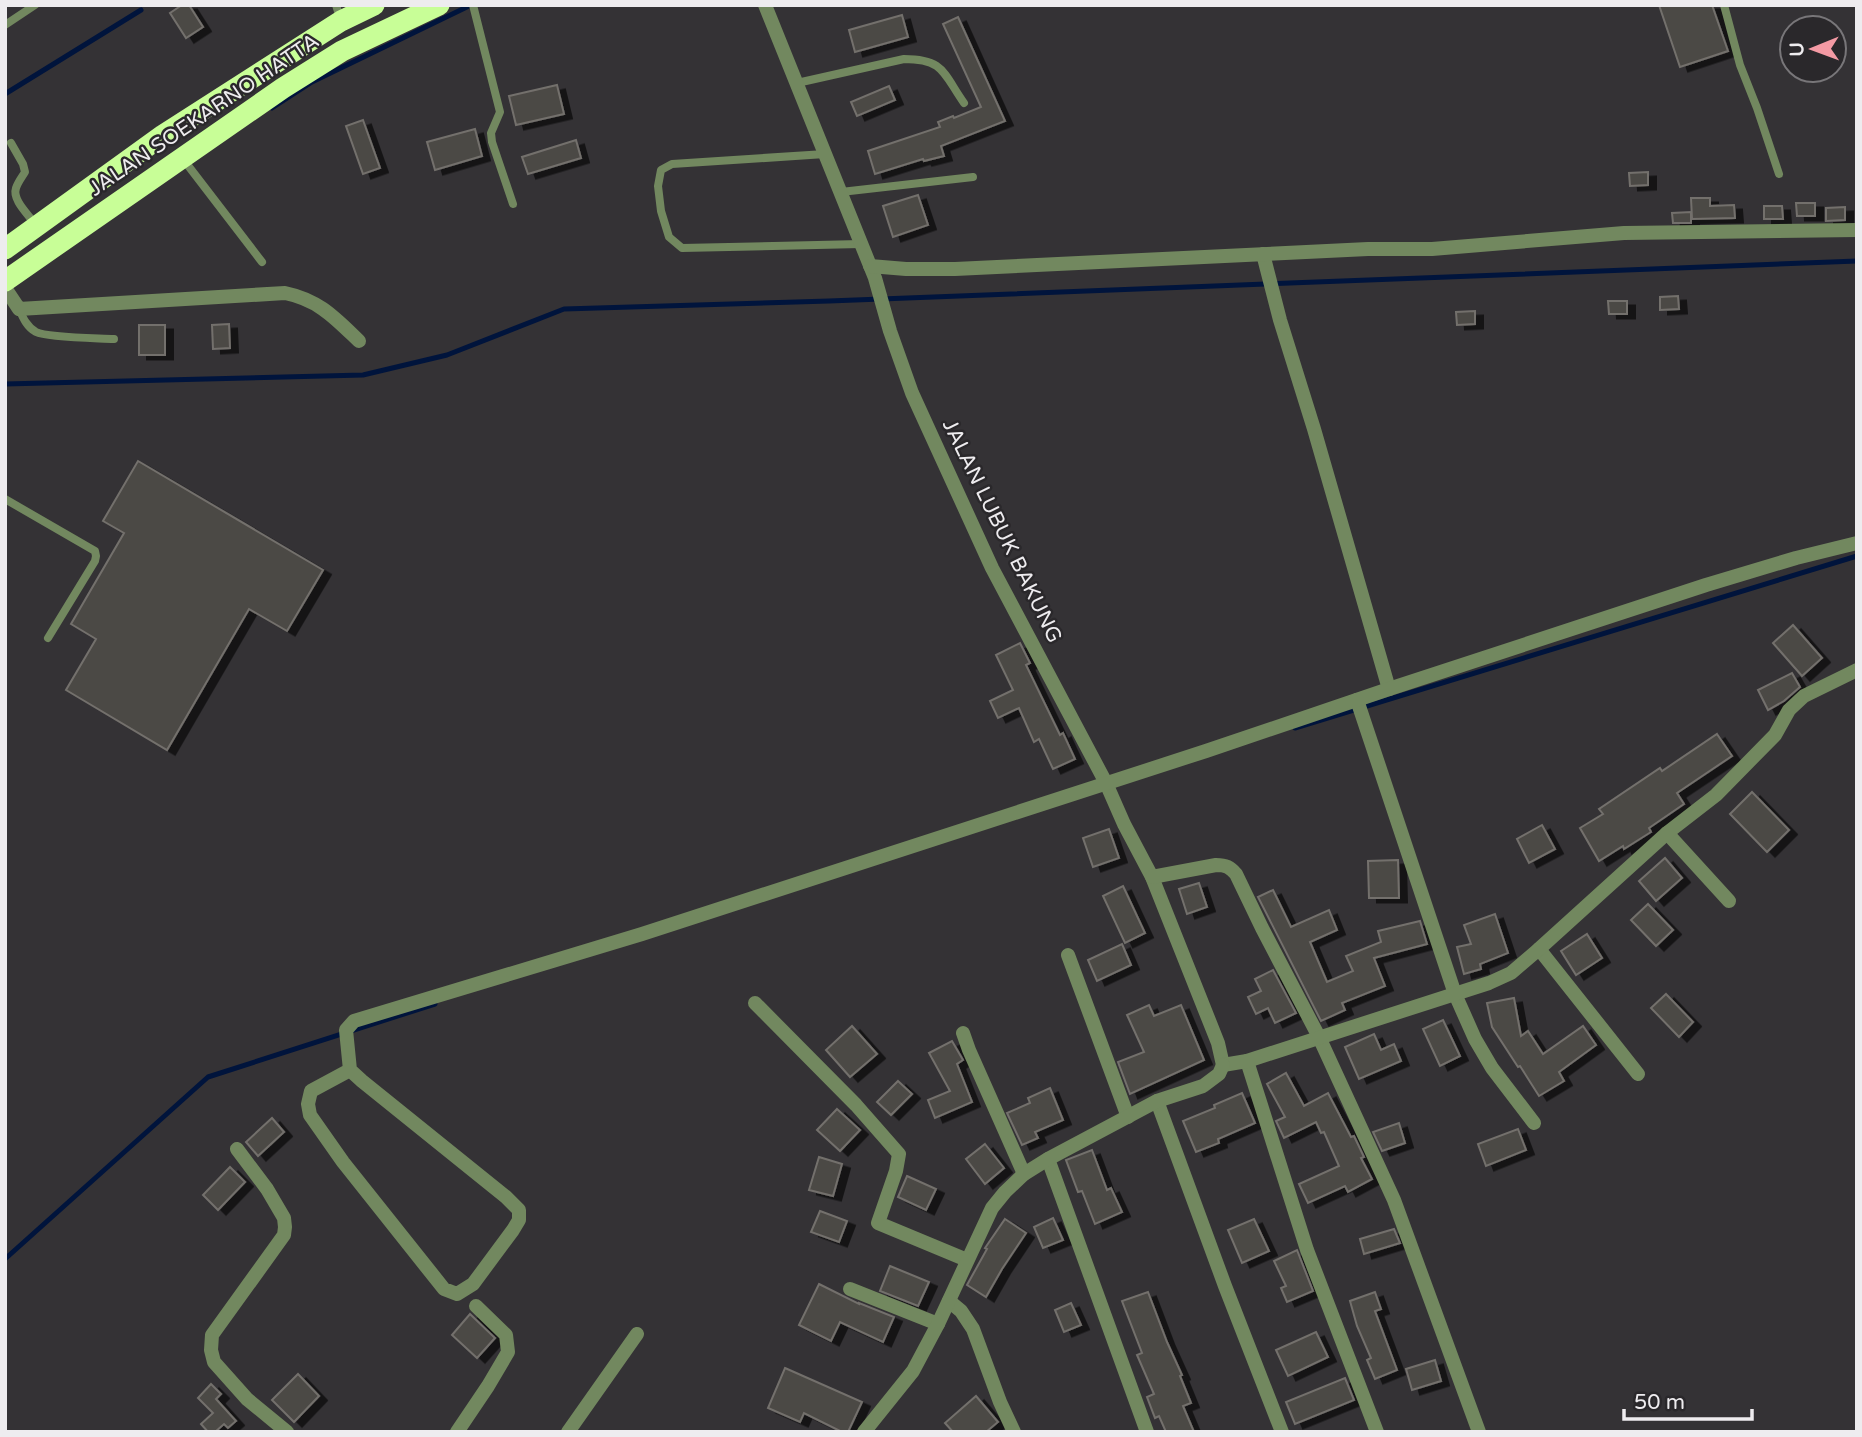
<svg xmlns="http://www.w3.org/2000/svg" width="1862" height="1437" viewBox="0 0 1862 1437" font-family="'Varela Round',sans-serif">
<defs>
<filter id="shadow"><feDropShadow dx="8" dy="4.5" stdDeviation="0" flood-color="#0009"/></filter>
</defs>
<rect width="100%" height="100%" fill="#343235"/>
<g fill="none" stroke-linecap="round" stroke-linejoin="round">
<g stroke="#00143c" stroke-width="5">
<path d="M5 94 141 10"/>
<path d="M272 108 312 82 471 5"/>
<path d="M5 384 363 375 447 355 564 309 829 301 1857 261"/>
<path d="M1295 728 1857 556"/>
<path d="M5 1259 208 1077 435 1004"/>
</g>
</g>
<g fill="#4c4945" stroke="#73706c" stroke-width="2" filter="url(#shadow)">
<path d="M182 5H189L203 27 186 38 170 13Z"/>
<path d="M1659 5H1712L1728 51 1680 67Z"/>
<path d="M902 15 908 37 855 52 849 30Z"/>
<path d="M958 17 1005 121 941 146 944 156 924 161 923 159 875 174 868 151 940 127 938 122 953 116 954 118 981 107 943 24Z"/>
<path d="M557 85 564 114 516 125 509 96Z"/>
<path d="M889 86 895 100 857 116 851 102Z"/>
<path d="M363 120 380 168 363 174 346 126Z"/>
<path d="M475 129 482 156 435 170 427 142Z"/>
<path d="M576 140 581 158 528 174 522 157Z"/>
<path d="M1648 172V185L1630 186 1629 173Z"/>
<path d="M918 195 928 225 893 237 883 206Z"/>
<path d="M1691 198H1710V206L1734 205 1735 218 1692 219Z"/>
<path d="M1796 203H1815V216H1797Z"/>
<path d="M1764 206H1782L1783 219H1764Z"/>
<path d="M1845 207V220L1826 221V208Z"/>
<path d="M1691 212V223H1673L1672 213Z"/>
<path d="M1678 296 1679 309 1660 310V297Z"/>
<path d="M1608 301H1627V314H1609Z"/>
<path d="M1475 311V324L1457 325 1456 312Z"/>
<path d="M229 324 230 348 213 349 212 325Z"/>
<rect x="139" y="325" width="26" height="30"/>
<path d="M138 461 323 570 287 631 249 609 167 750 66 690 96 639 71 624 124 533 103 521Z"/>
<path d="M1793 625 1822 658 1802 676 1773 643Z"/>
<path d="M1020 643 1030 663 1026 665 1060 735 1063 733 1075 759 1053 769 1039 739 1034 742 1019 708 998 718 990 701 1013 690 996 655Z"/>
<path d="M1792 673 1800 687 1784 701 1768 710 1758 690Z"/>
<path d="M1717 734 1732 756 1677 793 1684 804 1649 828 1651 832 1624 849 1623 846 1599 861 1580 828 1603 814 1599 809 1660 768 1662 771Z"/>
<path d="M1752 792 1789 830 1767 852 1730 814Z"/>
<path d="M1542 825 1555 849 1529 863 1517 839Z"/>
<path d="M1109 829 1119 858 1093 867 1083 838Z"/>
<path d="M1665 858 1682 878 1656 901 1639 881Z"/>
<path d="M1398 860 1399 898H1369L1368 861Z"/>
<path d="M1199 883 1207 907 1187 914 1179 889Z"/>
<path d="M1123 886 1145 933 1125 943 1103 896Z"/>
<path d="M1273 890 1291 927 1329 910 1337 930 1310 942 1327 982 1353 971 1346 956 1381 942 1378 931 1420 921 1427 944 1374 958 1385 986 1342 1003 1345 1010 1321 1021 1258 897Z"/>
<path d="M1648 904 1673 930 1656 946 1631 920Z"/>
<path d="M1495 914 1508 953 1480 964 1481 969 1464 974 1457 947 1471 944 1464 925Z"/>
<path d="M1587 934 1602 958 1576 975 1561 951Z"/>
<path d="M1122 944 1131 965 1097 981 1088 960Z"/>
<path d="M1273 970 1296 1013 1275 1023 1268 1008 1256 1014 1248 997 1261 991 1255 979Z"/>
<path d="M1666 994 1693 1022 1679 1037 1651 1008Z"/>
<path d="M1514 998 1521 1036 1528 1031 1543 1054 1583 1026 1596 1045 1559 1072 1564 1081 1539 1096 1520 1066 1518 1067 1492 1027 1487 1003Z"/>
<path d="M1149 1005 1154 1016 1181 1005 1204 1060 1130 1094 1118 1062 1144 1052 1127 1015Z"/>
<path d="M1443 1020 1460 1056 1440 1066 1423 1029Z"/>
<path d="M852 1026 877 1054 850 1077 826 1050Z"/>
<path d="M1374 1034 1381 1050 1394 1044 1401 1061 1359 1079 1345 1047Z"/>
<path d="M952 1041 963 1060 957 1064 972 1102 935 1118 928 1100 950 1091 929 1053Z"/>
<path d="M1286 1073 1304 1106 1328 1093 1351 1137 1354 1136 1364 1157 1361 1158 1372 1179 1348 1192 1345 1186 1308 1203 1299 1184 1339 1166 1324 1132 1321 1133 1316 1122 1284 1138 1276 1121 1285 1117 1267 1084Z"/>
<path d="M898 1081 912 1094 891 1115 877 1102Z"/>
<path d="M1050 1088 1063 1120 1035 1132 1038 1138 1022 1145 1007 1113 1030 1103 1028 1098Z"/>
<path d="M1242 1093 1255 1123 1218 1139 1219 1143 1196 1152 1183 1121 1215 1108 1214 1105Z"/>
<path d="M837 1109 860 1130 840 1151 817 1130Z"/>
<path d="M272 1118 284 1132 258 1156 246 1142Z"/>
<path d="M1399 1123 1405 1143 1382 1151 1373 1132Z"/>
<path d="M1518 1129 1526 1150 1486 1166 1478 1144Z"/>
<path d="M985 1144 1004 1168 985 1184 966 1159Z"/>
<path d="M1092 1150 1107 1190 1111 1188 1122 1212 1095 1224 1082 1191 1078 1192 1066 1160Z"/>
<path d="M819 1157 842 1164 833 1196 809 1190Z"/>
<path d="M230 1167 245 1182 218 1210 203 1195Z"/>
<path d="M907 1176 936 1189 926 1210 898 1197Z"/>
<path d="M820 1211 847 1221 839 1242 811 1232Z"/>
<path d="M1053 1218 1063 1240 1043 1248 1034 1227Z"/>
<path d="M1005 1219 1026 1233 1002 1269 986 1297 967 1285 987 1249 985 1248Z"/>
<path d="M1254 1219 1269 1251 1242 1263 1228 1230Z"/>
<path d="M1394 1229 1400 1243 1364 1254 1360 1239Z"/>
<path d="M1297 1250 1313 1291 1287 1302 1281 1288 1286 1286 1274 1261Z"/>
<path d="M890 1266 929 1282 918 1306 880 1291Z"/>
<path d="M819 1284 859 1304V1303L894 1317 883 1342 840 1322 831 1341 799 1325Z"/>
<path d="M1148 1292 1167 1342 1182 1375 1180 1376 1191 1403 1183 1406 1194 1432H1166L1159 1416 1155 1418 1147 1397 1154 1394 1137 1355 1142 1353 1122 1301Z"/>
<path d="M1375 1292 1381 1309 1375 1311 1397 1370 1375 1379 1367 1360 1371 1358 1357 1326 1350 1301Z"/>
<path d="M1071 1303 1081 1325 1064 1332 1055 1310Z"/>
<path d="M470 1314 495 1338 477 1358 452 1335Z"/>
<path d="M1316 1332 1328 1357 1288 1376 1276 1350Z"/>
<path d="M1435 1360 1441 1381 1412 1390 1406 1369Z"/>
<path d="M785 1368 862 1402 848 1432H842L804 1413 800 1422 768 1408Z"/>
<path d="M298 1374 319 1396 294 1422 272 1400Z"/>
<path d="M1345 1378 1354 1400 1295 1424 1286 1402Z"/>
<path d="M211 1384 221 1394 216 1399 236 1421 228 1428 224 1424 215 1432H208L201 1424 213 1413 198 1398Z"/>
<path d="M976 1396 998 1422 986 1432H953L945 1423Z"/>
</g>
<g fill="none" stroke-linecap="round" stroke-linejoin="round">
<g stroke="#72885f" stroke-width="8">
<path d="M336 5 341 21"/>
<path d="M473 5 500 112 491 133 492 142 513 204"/>
<path d="M1724 5 1740 65 1757 108 1779 174"/>
<path d="M5 25 35 5"/>
<path d="M797 83 904 59C944 59 943 73 964 103"/>
<path d="M11 143 23 164 25 172C22 177 18 182 16 188 12 200 28 214 35 224"/>
<path d="M825 154 672 164 661 170 658 186 661 211 669 237 682 248 861 244"/>
<path d="M183 159 262 262"/>
<path d="M841 192 973 177"/>
<path d="M19 309C23 318 27 327 36 332 48 338 98 338 114 339"/>
<path d="M5 499 95 551 96 556 95 561 48 638"/>
</g>
<g stroke="#72885f" stroke-width="14">
<path d="M765 5 875 278 890 331 912 393 992 568 1106 783 1124 824 1152 877 1218 1043 1223 1065"/>
<path d="M1263 254 1280 320 1314 429 1389 689"/>
<path d="M870 266 906 269H955L1368 249H1432L1624 233 1857 230"/>
<path d="M5 288 19 309 285 293C319 300 335 318 359 341"/>
<path d="M1357 700 1455 994 1475 1039 1492 1068 1534 1123"/>
<path d="M1667 833 1729 901"/>
<path d="M1152 877 1216 865C1226 865 1230 867 1236 874L1262 928 1319 1037 1394 1200 1479 1432"/>
<path d="M1539 949 1638 1074"/>
<path d="M1068 955 1128 1117"/>
<path d="M755 1003 856 1105 899 1154 896 1171 878 1223 967 1260"/>
<path d="M963 1033 969 1050 1024 1174"/>
<path d="M1247 1061 1307 1250 1377 1432"/>
<path d="M1223 1065 1247 1061 1489 983 1511 973 1539 949 1667 833 1716 795 1775 735 1789 710 1804 696 1857 670"/>
<path d="M350 1070 311 1091 308 1104 310 1115 343 1162 444 1289 457 1294 473 1284 513 1230 519 1220V1210L506 1197 362 1081 350 1070 346 1030 354 1021 642 934 1206 751 1389 689 1706 585 1796 558 1857 543"/>
<path d="M1157 1101 1225 1286 1282 1432"/>
<path d="M237 1149 267 1189 284 1218 285 1227 284 1235 212 1335 211 1350 214 1362 247 1399 287 1432"/>
<path d="M1048 1159 1147 1432"/>
<path d="M850 1289 938 1324"/>
<path d="M949 1301 961 1311 973 1329 1000 1402 1014 1432"/>
<path d="M457 1432 488 1386 508 1352 506 1335 476 1306"/>
<path d="M568 1432 637 1334"/>
<path d="M864 1432 913 1371 938 1324 992 1208 1005 1192 1024 1174 1048 1159 1157 1101 1203 1086 1219 1074 1223 1065"/>
</g>
<g stroke="#c8fe97" stroke-width="21">
<path d="M5 249 163 135 341 21 374 5"/>
<path d="M5 281 283 88 342 51 439 5"/>
</g>
</g>
<g text-anchor="middle" dominant-baseline="central" stroke-width="5" stroke-linejoin="round" paint-order="stroke">
<g font-size="21" fill="#eeecef" stroke="#2a282b">
<text transform="translate(204 115) rotate(-34)">JALAN SOEKARNO HATTA</text>
<text transform="translate(1002 531) rotate(64)">JALAN LUBUK BAKUNG</text>
</g>
</g>
<rect width="1862" height="1437" fill="none" stroke="#eeecef" stroke-width="14"/>
<g transform="translate(1813 49) rotate(269)"><circle r="33" fill="#2a282b" stroke="#787679" stroke-width="2"/>
<path d="M0-5L12 26L0 18L-12 26Z" fill="#f49aa4"/>
<text y="-10" font-size="19" font-weight="bold" text-anchor="middle" fill="#eeecef">U</text>
</g>
<path d="M1624 1409v10h128v-10" fill="none" stroke="#eeecef" stroke-width="3.5"/>
<text x="1634" y="1409" font-size="21" fill="#eeecef" stroke="#2a282b" stroke-width="5" paint-order="stroke">50 m</text>
</svg>
